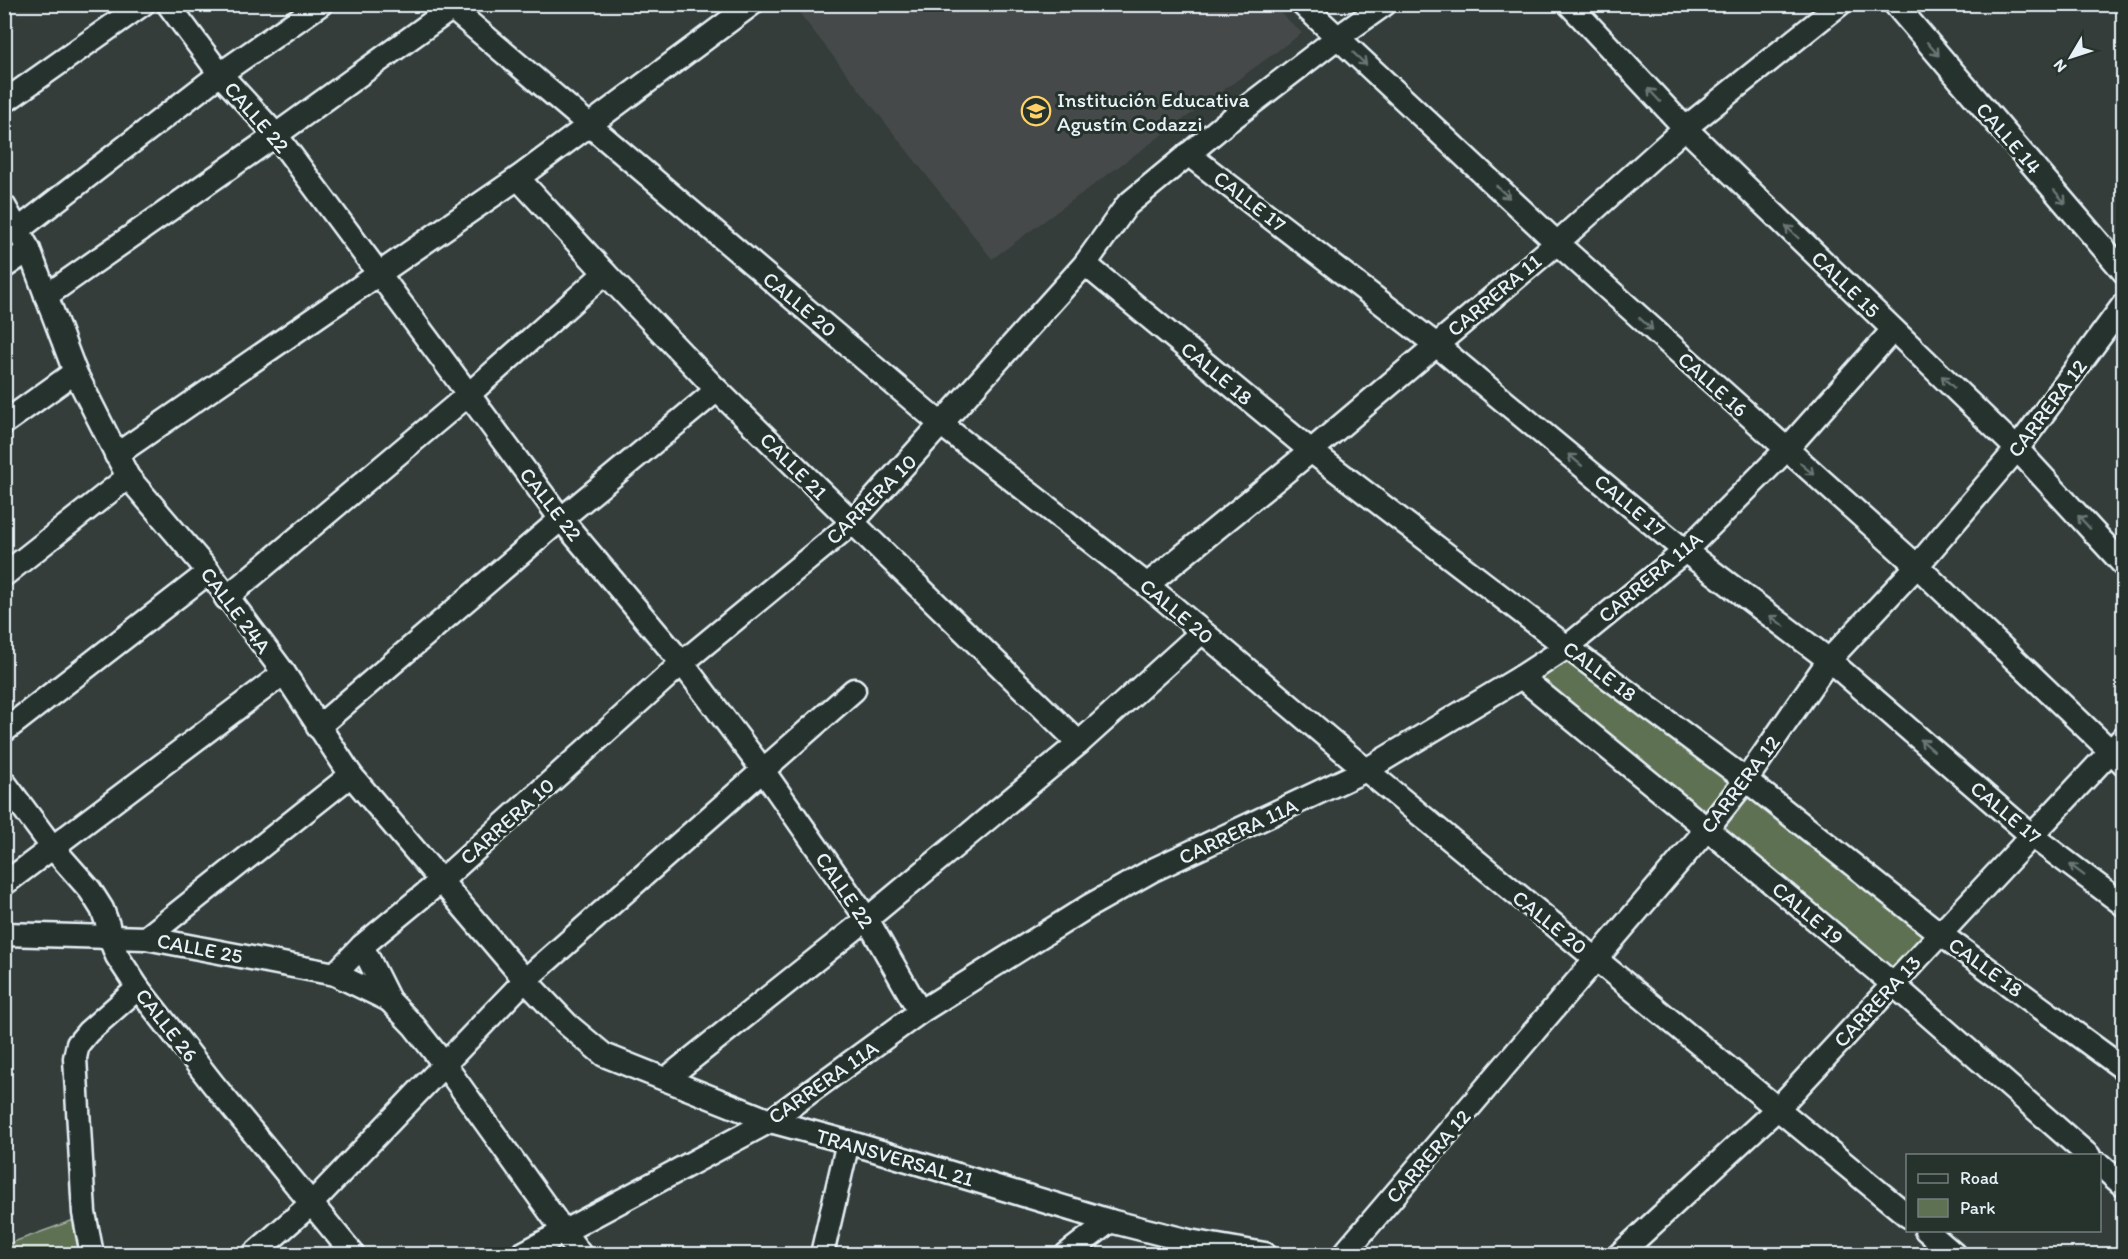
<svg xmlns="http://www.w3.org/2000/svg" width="2128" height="1259" viewBox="0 0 2128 1259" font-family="Itim,sans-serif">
<rect width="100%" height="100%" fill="#343d3a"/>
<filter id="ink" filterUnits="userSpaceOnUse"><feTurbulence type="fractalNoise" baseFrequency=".0167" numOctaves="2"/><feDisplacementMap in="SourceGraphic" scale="12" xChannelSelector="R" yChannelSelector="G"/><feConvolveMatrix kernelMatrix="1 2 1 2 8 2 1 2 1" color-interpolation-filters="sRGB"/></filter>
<g filter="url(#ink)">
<path fill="#45494a" d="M793 5H1272L1302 33 992 259Z"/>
<g fill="#5e7153" stroke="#a3b1a6" stroke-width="1.5">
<path d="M1567 652 1738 782 1707 822 1529 676Z"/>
<path d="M1747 790 1930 933 1894 978 1716 827Z"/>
<path d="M82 1217 89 1254H5V1245Z"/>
</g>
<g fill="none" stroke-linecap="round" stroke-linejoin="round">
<g stroke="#e8f1f8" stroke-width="27">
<g id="minor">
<path d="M168 4 220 74 276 135 561 519 682 663 762 769 867 919 920 1012"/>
<path d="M447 4 942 425 1147 585 1366 770 1908 1216"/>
<path d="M1302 4 1557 243 1917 566 2124 764"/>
<path d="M1569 4 1685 128 2017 449 2124 565"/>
<path d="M1895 4 2124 272"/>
<path d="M4 102 143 4"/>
<path d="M1188 154 1435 344 1685 551 1829 660 2032 836 2124 905"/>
<path d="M518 178 605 273 717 390 1079 743"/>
<path d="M4 206 29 250 75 372 128 477 209 572 284 673 351 775 525 980 568 1025 604 1055 770 1121 848 1142 1110 1221 1189 1241 1265 1254"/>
<path d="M18 230 220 74 321 4"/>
<path d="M1085 264 1311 451 1567 647 1746 780 1939 933 2124 1069"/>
<path d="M4 267 29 250"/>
<path d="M46 296 276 135 452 8"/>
<path d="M4 423 75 372"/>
<path d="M116 455 518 178 752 4"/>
<path d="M4 575 128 477"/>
<path d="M1147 585 1311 451 1557 243 1685 128 1840 4"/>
<path d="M226 598 468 395 605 273"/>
<path d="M1521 677 1707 829 1894 985 2089 1156"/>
<path d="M318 727 561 519 717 390"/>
<path d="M4 731 209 572"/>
<path d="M4 782 53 848 90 890 102 909 108 925 110 938 117 956 138 988 213 1084 353 1254"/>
<path d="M4 884 284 673"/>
<path d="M4 934 146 938 335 974 389 1000"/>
<path d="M146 938 351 775"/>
<path d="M362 946 389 1000 414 1026 444 1064 580 1254"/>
<path d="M335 974 362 946 442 880 682 663 852 523 1085 264 1127 205 1226 123 1337 38 1385 4"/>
<path d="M666 1079 867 919 1079 743 1202 632"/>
<path d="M2100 1165 2124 1186"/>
<path d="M1926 1230 1954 1254"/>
<path d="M92 1254 84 1213 75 1058 78 1044 88 1032 138 988"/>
<path d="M254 1254 312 1203 525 980 854 690"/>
<path d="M522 1254 770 1121 920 1012 1089 906 1153 870 1366 770 1521 677 1567 647 1685 551 1786 450 1893 330"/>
<path d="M822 1254 848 1142"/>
<path d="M1067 1254 1110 1221"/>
<path d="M1344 1254 1707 829 1746 780 1829 660 1917 566 2017 449 2124 304"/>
<path d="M1620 1254 1778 1108 2124 737"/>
</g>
</g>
<use href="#minor" stroke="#26332d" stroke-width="22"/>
</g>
<defs><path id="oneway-shaft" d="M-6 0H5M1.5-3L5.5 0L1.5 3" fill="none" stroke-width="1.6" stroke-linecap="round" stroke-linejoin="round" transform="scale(1.5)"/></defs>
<g stroke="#6a7674">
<use href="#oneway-shaft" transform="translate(1933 49) rotate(49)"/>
<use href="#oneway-shaft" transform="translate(1360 59) rotate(43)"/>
<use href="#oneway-shaft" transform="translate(1654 95) rotate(-133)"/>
<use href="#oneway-shaft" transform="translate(1503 192) rotate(43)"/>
<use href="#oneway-shaft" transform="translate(2060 197) rotate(49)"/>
<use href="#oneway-shaft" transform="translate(1792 232) rotate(-136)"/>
<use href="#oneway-shaft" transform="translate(1646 324) rotate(42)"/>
<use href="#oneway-shaft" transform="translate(1948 382) rotate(-136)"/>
<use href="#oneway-shaft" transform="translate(1575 460) rotate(-140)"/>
<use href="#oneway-shaft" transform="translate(1807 469) rotate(41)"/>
<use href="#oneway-shaft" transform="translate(2084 522) rotate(-133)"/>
<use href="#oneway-shaft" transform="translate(1777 621) rotate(-143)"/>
<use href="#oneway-shaft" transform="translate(1927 745) rotate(-139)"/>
<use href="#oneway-shaft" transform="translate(2077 870) rotate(-143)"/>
</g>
</g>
<defs>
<g id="university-ring" transform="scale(1.5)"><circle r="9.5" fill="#26332d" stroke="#ffd166" stroke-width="1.5"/><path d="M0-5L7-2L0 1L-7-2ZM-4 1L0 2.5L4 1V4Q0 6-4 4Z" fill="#ffd166"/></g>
</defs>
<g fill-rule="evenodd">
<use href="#university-ring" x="1036" y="111"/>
</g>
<g text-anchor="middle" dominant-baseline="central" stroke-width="6" stroke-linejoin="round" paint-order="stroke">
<g font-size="21" fill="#e8f1f8" stroke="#26332d" text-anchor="start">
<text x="1057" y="99">Institución Educativa<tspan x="1057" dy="24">Agustín Codazzi</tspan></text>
</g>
<g font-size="21" fill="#e8f1f8" stroke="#26332d">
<text transform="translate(257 117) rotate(49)">CALLE 22</text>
<text transform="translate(2009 138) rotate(49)">CALLE 14</text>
<text transform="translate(1250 201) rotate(38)">CALLE 17</text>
<text transform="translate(1846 284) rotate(44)">CALLE 15</text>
<text transform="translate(1494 295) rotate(-40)">CARRERA 11</text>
<text transform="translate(800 304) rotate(40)">CALLE 20</text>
<text transform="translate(1217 373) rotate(40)">CALLE 18</text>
<text transform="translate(1713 384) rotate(42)">CALLE 16</text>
<text transform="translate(2047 408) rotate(-53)">CARRERA 12</text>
<text transform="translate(794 466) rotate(45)">CALLE 21</text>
<text transform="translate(871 499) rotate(-45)">CARRERA 10</text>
<text transform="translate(551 504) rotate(52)">CALLE 22</text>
<text transform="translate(1630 505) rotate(40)">CALLE 17</text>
<text transform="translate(1650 577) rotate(-40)">CARRERA 11A</text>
<text transform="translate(236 610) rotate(53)">CALLE 24A</text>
<text transform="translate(1177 611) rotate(40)">CALLE 20</text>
<text transform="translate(1600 671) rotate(37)">CALLE 18</text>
<text transform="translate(1740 784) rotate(-53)">CARRERA 12</text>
<text transform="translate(2006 812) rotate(40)">CALLE 17</text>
<text transform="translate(507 821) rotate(-42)">CARRERA 10</text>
<text transform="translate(1238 831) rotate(-25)">CARRERA 11A</text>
<text transform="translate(845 890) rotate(56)">CALLE 22</text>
<text transform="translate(1808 913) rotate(40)">CALLE 19</text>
<text transform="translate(1550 922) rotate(39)">CALLE 20</text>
<text transform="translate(200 948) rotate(11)">CALLE 25</text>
<text transform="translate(1986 967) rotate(36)">CALLE 18</text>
<text transform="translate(1877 1001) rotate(-47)">CARRERA 13</text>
<text transform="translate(167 1025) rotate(52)">CALLE 26</text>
<text transform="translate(823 1082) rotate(-35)">CARRERA 11A</text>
<text transform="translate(1428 1156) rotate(-49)">CARRERA 12</text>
<text transform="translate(895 1157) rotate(16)">TRANSVERSAL 21</text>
</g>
</g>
<rect width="2128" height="1259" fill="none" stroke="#26332d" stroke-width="24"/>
<rect x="12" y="12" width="2104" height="1235" fill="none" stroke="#e8f1f8" stroke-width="2" filter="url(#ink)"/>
<rect x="1906" y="1154" width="195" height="78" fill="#26332d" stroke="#747f7e" stroke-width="1.5"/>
<rect x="1918" y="1174" width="30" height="9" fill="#26332d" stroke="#747f7e" stroke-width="1.5"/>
<text x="1960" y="1184" font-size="18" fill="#e8f1f8">Road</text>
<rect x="1918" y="1199" width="30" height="18" fill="#5e7153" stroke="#747f7e" stroke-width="1.5"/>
<text x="1960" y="1214" font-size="18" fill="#e8f1f8">Park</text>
<g transform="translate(2071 57) rotate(231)" stroke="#26332d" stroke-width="4.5" paint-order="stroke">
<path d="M0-4.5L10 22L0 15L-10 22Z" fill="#e8f1f8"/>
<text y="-9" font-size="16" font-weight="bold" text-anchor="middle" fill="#e8f1f8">N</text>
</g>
</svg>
